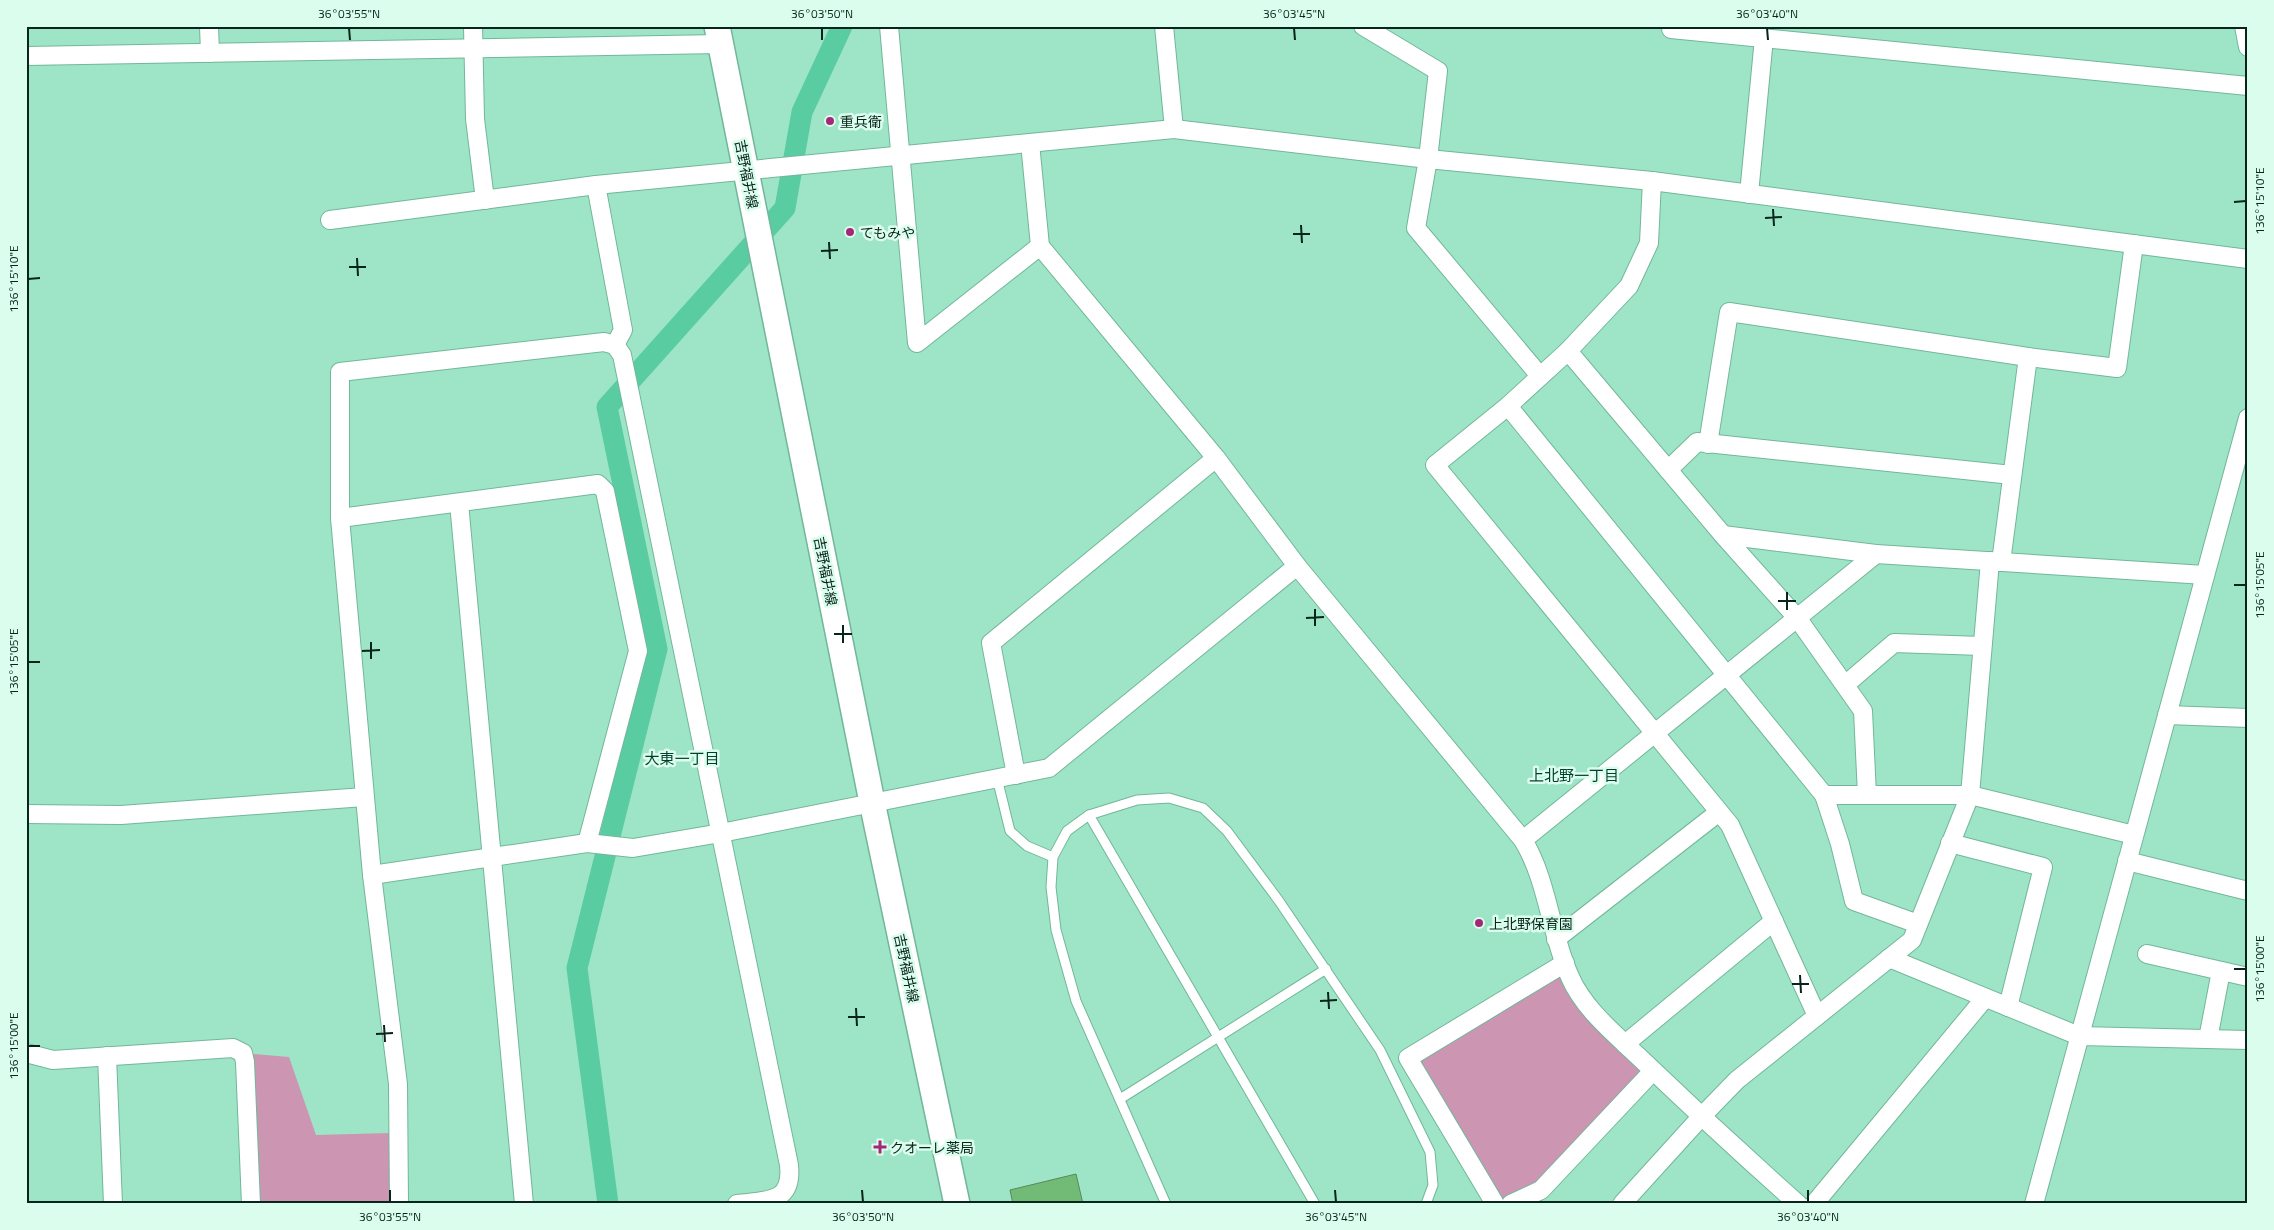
<svg xmlns="http://www.w3.org/2000/svg" width="2274" height="1230" viewBox="0 0 2274 1230" font-family="'Titillium Web','Noto Sans JP',sans-serif">
<rect width="100%" height="100%" fill="#9ee4c6"/>
<g fill="#cc95b2">
<path d="M1565 963 1653 1071 1549 1182 1509 1204H1495L1415 1054Z"/>
<path d="M243 1053 289 1057 316 1135 391 1133 396 1204H250Z"/>
</g>
<g fill="none" stroke-linecap="round" stroke-linejoin="round">
<path stroke="#5acca2" stroke-width="21" d="M608 1204 577 968 657 649 607 407 785 208 802 112 842 26"/>
</g>
<path fill="#71bb77" stroke="#59875d" d="M1076 1174 1083 1204H1013L1010 1190Z"/>
<g fill="none" stroke-linecap="round" stroke-linejoin="round">
<g stroke="#72b79b" stroke-width="11">
<g id="service">
<path d="M997 778 1010 831 1027 846 1053 857"/>
<path d="M1089 815 1315 1204"/>
<path d="M1120 1099 1326 969"/>
<path d="M1166 1204 1076 1001 1056 930 1051 887 1053 857 1067 831 1089 815 1137 800 1169 798 1203 808 1227 831 1279 901 1380 1050 1430 1152 1433 1185 1426 1204"/>
</g>
</g>
<g stroke="#72b79b" stroke-width="20">
<g id="minor">
<path d="M209 26 210 53"/>
<path d="M473 26 475 119 485 200"/>
<path d="M889 26 917 343 1040 246"/>
<path d="M1164 26 1174 129"/>
<path d="M1363 26 1438 71 1428 159 1416 228 1540 376"/>
<path d="M2244 26 2248 47"/>
<path d="M1671 29 2248 86"/>
<path d="M26 56 720 44"/>
<path d="M1030 143 1040 246 1216 458 1297 566 1523 840C1548 881 1550 933 1570 977 1584 1009 1614 1033 1639 1057 1691 1107 1744 1156 1798 1204"/>
<path d="M1652 181 1649 243 1629 286 1568 351 1508 406 1824 795H1970L2134 835"/>
<path d="M596 185 623 330 615 345"/>
<path d="M1749 194 1764 38"/>
<path d="M330 220 596 185 1174 129 1428 159 1652 181 2248 259"/>
<path d="M1568 351 1723 535 1798 619 1863 711 1867 795"/>
<path d="M1508 406 1435 465 1730 825 1817 1016"/>
<path d="M1708 444 1729 312 2028 357 2117 368 2134 244"/>
<path d="M1668 470 1697 442 2012 475"/>
<path d="M459 503 524 1204"/>
<path d="M340 518 598 484 605 491 638 651 587 843"/>
<path d="M1723 535 1876 554 2205 575"/>
<path d="M2001 562 2028 357"/>
<path d="M1845 685 1894 643 1982 646"/>
<path d="M2167 715 2248 718"/>
<path d="M1016 775 991 643 1216 458"/>
<path d="M1824 795 1840 844 1854 901 1918 924"/>
<path d="M26 814 121 815 364 797"/>
<path d="M1523 840 1876 554"/>
<path d="M1950 843 2043 867 2008 1007"/>
<path d="M2127 861 2248 891"/>
<path d="M372 875 587 843 633 848 721 833 1049 768 1297 566"/>
<path d="M1556 939 1719 812"/>
<path d="M2147 954 2248 977"/>
<path d="M1889 958 2079 1036 2248 1040"/>
<path d="M2208 1039 2221 971"/>
<path d="M1625 1044 1774 921"/>
<path d="M26 1053 53 1060 233 1048 243 1053 245 1062 251 1204"/>
<path d="M107 1056 113 1204"/>
<path d="M399 1204 398 1084 372 875 340 518V372L604 342 615 345 622 355 789 1165C793 1204 767 1200 737 1204"/>
<path d="M1495 1204 1408 1058 1565 963"/>
<path d="M1511 1204 1541 1190 1653 1071"/>
<path d="M1622 1204 1701 1117 1737 1080 1912 940 1970 795 1990 561"/>
<path d="M1814 1204 1985 998"/>
<path d="M2034 1204 2248 418"/>
</g>
</g>
<g stroke="#72b79b" stroke-width="28">
<path id="secondary" d="M717 26 872 802 957 1204"/>
</g>
<use href="#service" stroke="#fff" stroke-width="9"/>
<use href="#minor" stroke="#fff" stroke-width="18"/>
<use href="#secondary" stroke="#fff" stroke-width="25"/>
</g>
<path fill="none" stroke="#08251b" stroke-width="2" d="M349 28 350 40M822 28V40M1294 28 1295 40M1767 28 1768 40M2234 202 2246 201M1773 209 1774 226M1765 218 1782 217M1301 225 1302 243M1293 234H1310M829 242 830 259M821 251 838 250M357 258 358 276M349 267H366M28 279 40 278M2234 585H2246M1787 592V610M1778 601H1796M1315 609V626M1306 618 1324 617M843 625V643M834 634H852M371 642V659M362 651 380 650M28 662H40M2234 969H2246M1800 975 1801 993M1792 984H1809M1328 992 1329 1009M1320 1001 1337 1000M856 1008 857 1026M848 1017H865M384 1025 385 1042M376 1034 393 1033M28 1046H40M390 1190V1202M862 1190 863 1202M1335 1190 1336 1202M1808 1190V1202"/>
<g fill="#a52778" stroke="#dbfded" stroke-width="2">
<circle cx="830" cy="121" r="5"/>
<circle cx="850" cy="232" r="5"/>
<circle cx="1479" cy="923" r="5"/>
<path d="M877.5 1139.5h5v5h5v5h-5v5h-5v-5h-5v-5h5z"/>
</g>
<g text-anchor="middle" dominant-baseline="central" stroke-width="5" stroke-linejoin="round" paint-order="stroke">
<g font-size="14" fill="#08251b" stroke="#dbfded" text-anchor="start">
<text x="840" y="121">重兵衛</text>
<text x="860" y="232">てもみや</text>
<text x="1489" y="923">上北野保育園</text>
<text x="890" y="1147">クオーレ薬局</text>
</g>
<g font-size="14" fill="#08251b" stroke="#dbfded">
<text transform="translate(747 174) rotate(79)">吉野福井線</text>
<text transform="translate(826 571) rotate(79)">吉野福井線</text>
<text transform="translate(907 968) rotate(78)">吉野福井線</text>
</g>
<g font-size="15" fill="#023e2c" stroke="#dbfded">
<text x="682" y="758">大東一丁目</text>
<text x="1574" y="775">上北野一丁目</text>
</g>
</g>
<rect width="2274" height="1230" fill="none" stroke="#dbfded" stroke-width="55"/>
<rect x="28" y="28" width="2218" height="1174" fill="none" stroke="#08251b" stroke-width="2"/>
<g font-size="12" text-anchor="middle" fill="#08251b">
<text x="349" y="18">36°03'55"N</text>
<text x="822" y="18">36°03'50"N</text>
<text x="1294" y="18">36°03'45"N</text>
<text x="1767" y="18">36°03'40"N</text>
<text transform="translate(2260 201) rotate(-90)" y="4">136°15'10"E</text>
<text transform="translate(14 279) rotate(-90)" y="4">136°15'10"E</text>
<text transform="translate(2260 585) rotate(-90)" y="4">136°15'05"E</text>
<text transform="translate(14 662) rotate(-90)" y="4">136°15'05"E</text>
<text transform="translate(2260 969) rotate(-90)" y="4">136°15'00"E</text>
<text transform="translate(14 1046) rotate(-90)" y="4">136°15'00"E</text>
<text x="390" y="1221">36°03'55"N</text>
<text x="863" y="1221">36°03'50"N</text>
<text x="1336" y="1221">36°03'45"N</text>
<text x="1808" y="1221">36°03'40"N</text>
</g>
</svg>
